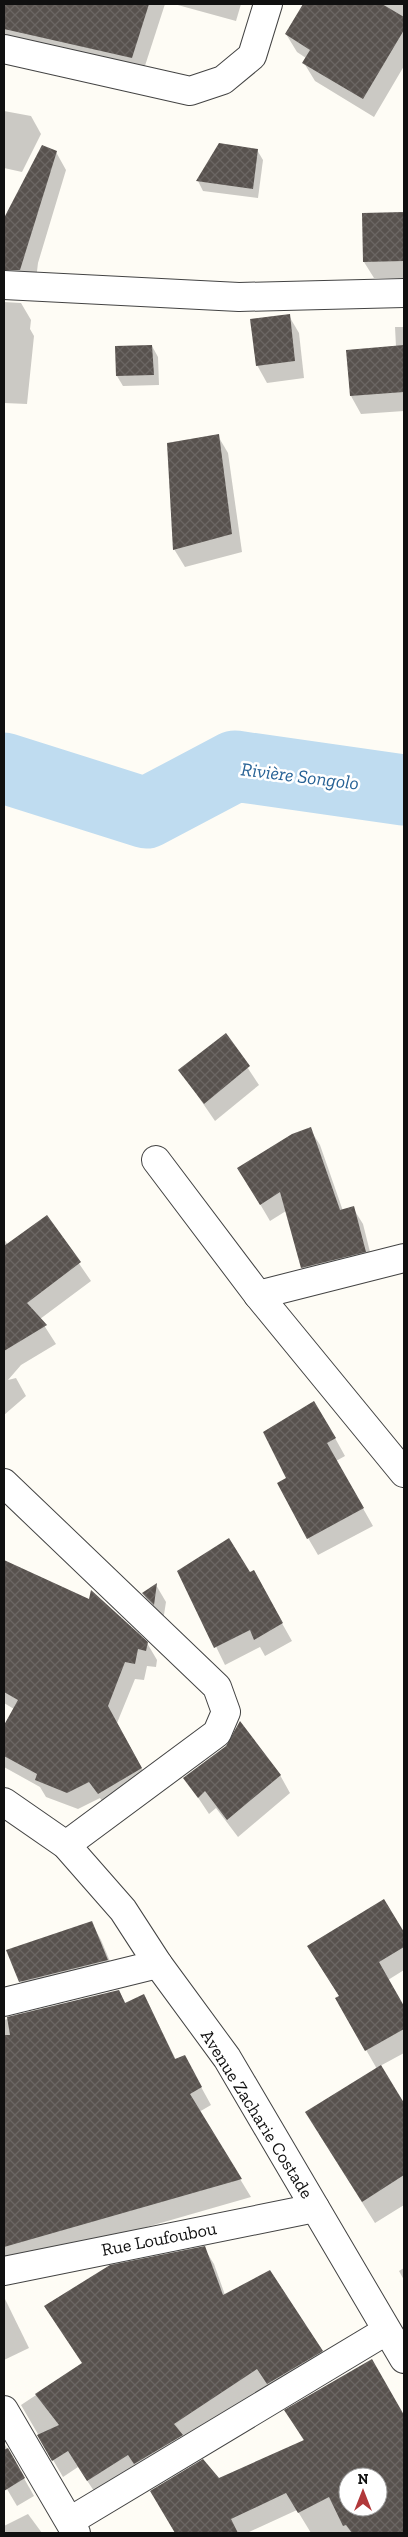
<svg xmlns="http://www.w3.org/2000/svg" width="408" height="2537" viewBox="0 0 408 2537" font-family="'Zilla Slab',serif">
<defs>
<pattern id="building-cross-hatch" width="8" height="8" patternUnits="userSpaceOnUse" patternTransform="scale(1.25)"><rect width="8" height="8" fill="#58524e"/><path d="M0 0l8 8M0 8l8-8" fill="none" stroke="#6b6663"/></pattern>
</defs>
<rect width="100%" height="100%" fill="#fefcf5"/>
<g fill="#0003" fill-rule="evenodd">
<path d="M4 4H165L142 75 4 44Z"/>
<path d="M174 4H241L236 21Z"/>
<path d="M304 4H404V66L374 117 315 81 304 63 306 58 297 52 286 34Z"/>
<path d="M4 111 31 116 41 134 22 172 4 168Z"/>
<path d="M219 145 257 150 263 160 258 198 203 191 198 181Z"/>
<path d="M42 147 56 152 66 170 38 263 35 288 4 287V220Z"/>
<path d="M404 213V278H374L364 262 363 214Z"/>
<path d="M4 302 21 303 31 320 30 329 34 336 27 404 4 403Z"/>
<path d="M289 316 299 333 304 378 267 383 257 365Z"/>
<path d="M395 327H404V411L361 414 351 396 348 351 396 347Z"/>
<path d="M152 346 158 357 159 385 123 386 117 376Z"/>
<path d="M218 436 228 453 242 552 185 567 174 549Z"/>
<path d="M226 1035 259 1085 215 1121 180 1070Z"/>
<path d="M310 1129 320 1145 343 1211 353 1208 363 1224 374 1268 311 1284 302 1268 286 1211 270 1221 239 1168Z"/>
<path d="M47 1217 91 1281 40 1319 56 1344 21 1365 8 1380 16 1378 26 1396 4 1415V1314L12 1309 4 1299V1239L8 1245Z"/>
<path d="M265 1432 335 1438 345 1456 336 1461 373 1526 318 1555 308 1538 287 1478Z"/>
<path d="M4 1561 90 1600 147 1643 157 1660 156 1667 147 1666 144 1680 135 1679 117 1723 151 1785 108 1810 100 1798 78 1809 46 1797 40 1787 4 1767V1728L14 1709 4 1703Z"/>
<path d="M179 1571 250 1573 253 1572 292 1641 265 1656 260 1647 225 1665Z"/>
<path d="M156 1585 166 1602 163 1621 153 1611 143 1593Z"/>
<path d="M280 1775 290 1793 238 1837 216 1808 209 1814 185 1778Z"/>
<path d="M384 1901 404 1934V1970L388 1980 404 2009V2053L380 2066 404 2105V2205L375 2223 319 2134 377 2069 337 1999 340 1997 319 1964Z"/>
<path d="M91 1922 101 1940 117 1978 31 1999 21 1982Z"/>
<path d="M119 1991 126 2004 144 1995 176 2060 184 2056 211 2105 199 2112 251 2197 4 2268V2020Z"/>
<path d="M204 2248 214 2264 225 2295 322 2351 331 2368 278 2400 268 2385 98 2497 78 2467 63 2477 21 2405 83 2364Z"/>
<path d="M404 2268V2280L399 2271Z"/>
<path d="M4 2297 29 2348 4 2360Z"/>
<path d="M372 2360 404 2418V2428L400 2430 404 2434V2533H311L297 2510 247 2533H176L152 2492 218 2479 304 2441 286 2411ZM348 2477H378V2507H348Z"/>
<path d="M4 2443 34 2496 17 2506 4 2484Z"/>
<path d="M28 2514 42 2533H4V2526Z"/>
</g>
<g fill="none" stroke-linecap="round" stroke-linejoin="round">
<path stroke="#bfdcf0" stroke-width="71" d="M4 768 146 813 235 766 404 790"/>
</g>
<g fill="url(#building-cross-hatch)" fill-rule="evenodd">
<path d="M4 4H149L132 58 4 29Z"/>
<path d="M303 4H382L404 17V30L363 99 302 63 310 50 285 34Z"/>
<path d="M219 143 258 149 253 189 196 181Z"/>
<path d="M42 145 57 151 20 270H4V218Z"/>
<path d="M404 212V261L363 262 362 213Z"/>
<path d="M290 314 295 361 256 366 250 319Z"/>
<path d="M152 345 154 375 116 376 115 346Z"/>
<path d="M404 345V392L350 396 346 350Z"/>
<path d="M219 434 232 534 173 550 167 443Z"/>
<path d="M226 1033 250 1066 204 1104 178 1070Z"/>
<path d="M311 1127 340 1210 354 1206 366 1252 301 1268 280 1192 260 1205 237 1168 292 1134Z"/>
<path d="M47 1215 81 1262 27 1303 47 1325 4 1351V1246Z"/>
<path d="M314 1401 336 1438 327 1443 364 1508 307 1539 277 1483 286 1478 263 1432Z"/>
<path d="M229 1538 250 1572 254 1570 283 1623 254 1640 250 1630 214 1648 177 1571Z"/>
<path d="M4 1560 89 1599 91 1590 148 1642 146 1651 138 1649 135 1664 125 1662 108 1706 142 1768 98 1794 89 1782 67 1793 35 1780 37 1774 4 1756V1725L18 1700 4 1692Z"/>
<path d="M157 1583 154 1605 142 1593Z"/>
<path d="M240 1721 281 1775 227 1820 205 1791 198 1798 183 1778 226 1746Z"/>
<path d="M384 1899 404 1932V1947L379 1962 404 2006V2029L365 2051 335 1998 339 1996 307 1946Z"/>
<path d="M92 1921 108 1960 19 1982 6 1950Z"/>
<path d="M119 1990 125 2003 144 1994 175 2059 185 2055 202 2087 190 2094 242 2179 4 2247V2035H10L7 2017Z"/>
<path d="M381 2065 404 2103V2175L362 2202 305 2112Z"/>
<path d="M205 2246 223 2295 270 2270 323 2351 267 2384 257 2369 174 2424 183 2435 134 2464 128 2455 87 2481 68 2451 52 2461 37 2435 59 2425 35 2394 82 2363 44 2306 110 2265Z"/>
<path d="M372 2359 404 2415V2533H352L346 2525 343 2526 329 2497 298 2513 286 2493 231 2519 238 2533H175L150 2491 203 2459 219 2478 304 2440 284 2410ZM348 2477H378V2507H348Z"/>
<path d="M8 2448 25 2478 4 2491V2450Z"/>
</g>
<g fill="none" stroke-linecap="round" stroke-linejoin="round">
<g stroke="#434343" stroke-width="30">
<g id="minor">
<path d="M4 49 190 91 223 80 252 56 268 4"/>
<path d="M4 285 239 297 404 293"/>
<path d="M156 1160 258 1295 404 1473"/>
<path d="M258 1295 404 1258"/>
<path d="M4 1483 217 1687 226 1712 217 1733 66 1845"/>
<path d="M4 2002 158 1964"/>
<path d="M4 2271 315 2208"/>
<path d="M4 2410 76 2533"/>
<path d="M70 2521 386 2331"/>
</g>
</g>
<g stroke="#434343" stroke-width="30">
<path id="tertiary" d="M4 1802 66 1845 123 1910 158 1964 227 2058 404 2359"/>
</g>
<use href="#minor" stroke="#fff" stroke-width="28"/>
<use href="#tertiary" stroke="#fff" stroke-width="28"/>
</g>
<g text-anchor="middle" dominant-baseline="central" stroke-width="5" stroke-linejoin="round" paint-order="stroke">
<g font-size="18" fill="#101010" stroke="#fff">
<text transform="translate(257 2114) rotate(58)">Avenue Zacharie Costade</text>
<text transform="translate(159 2239) rotate(-11)">Rue Loufoubou</text>
</g>
<g font-size="19" font-style="italic" fill="#276295" stroke="#fff">
<text transform="translate(300 776) rotate(7)">Rivière Songolo</text>
</g>
</g>
<rect width="408" height="2537" fill="none" stroke="#101010" stroke-width="10"/>
<g transform="translate(363 2492)"><circle r="24" fill="#ffffff" stroke="#9f9f9f"/>
<path d="M0-4L9 19L0 12L-9 19Z" fill="#b1383a"/>
<text y="-8" font-size="14" font-weight="bold" text-anchor="middle" fill="#101010">N</text>
</g>
</svg>
